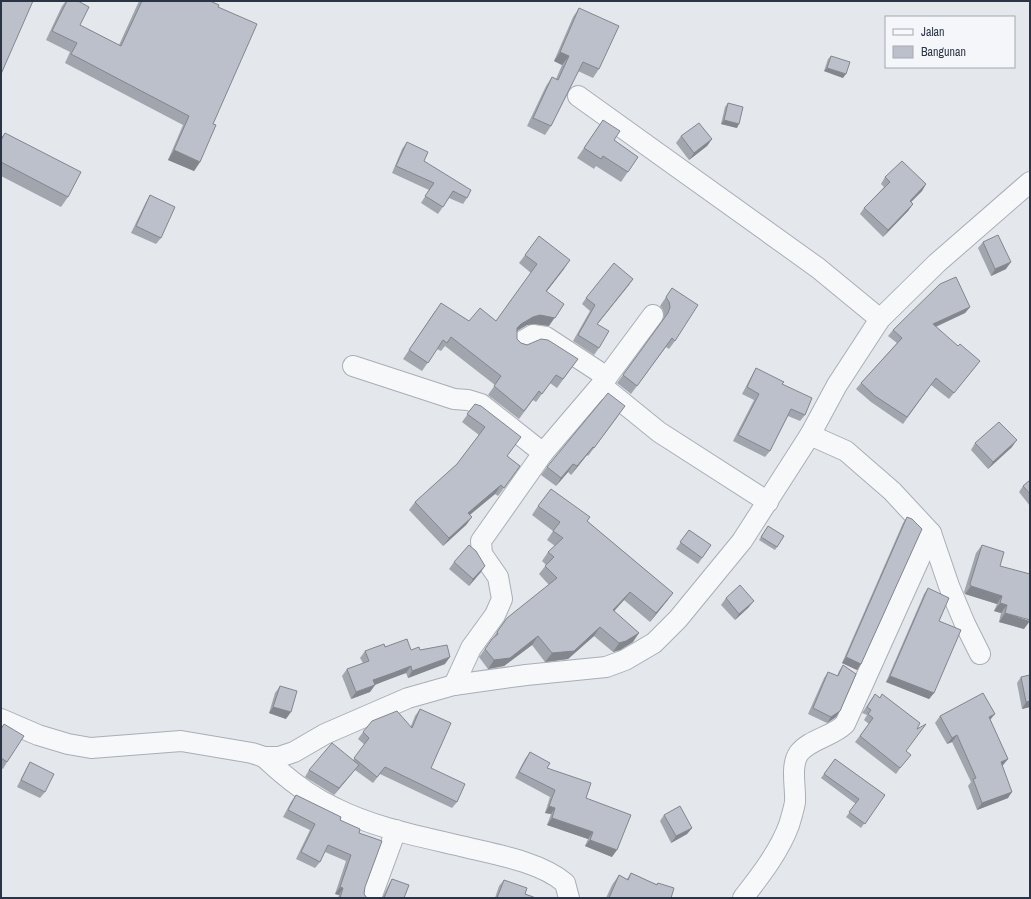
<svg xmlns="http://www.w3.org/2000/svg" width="1031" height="899" viewBox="0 0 1031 899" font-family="'Archivo Narrow',sans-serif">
<rect width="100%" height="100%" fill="#e4e7ec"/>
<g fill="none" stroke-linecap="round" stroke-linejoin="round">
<g stroke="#a9aeb7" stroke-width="22">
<g id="minor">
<path d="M578 96 818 268 880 319"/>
<path d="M521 342 533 335 546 337 607 377"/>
<path d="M353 366 454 399 468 400 481 404 543 453"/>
<path d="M601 385 659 432 768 502"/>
<path d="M810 435 846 451 862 465 892 491 931 533 949 586 965 624 980 654"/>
<path d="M454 685 471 648 495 615 502 599 498 577 482 554 481 541 543 453 601 385 653 315"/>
<path d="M1 719 38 735 68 744 91 748 181 741 252 753 264 757H279L294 752 325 734 408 698 454 685 526 675 606 667 625 660 654 643 678 619 742 541 810 435 837 385 880 319 937 263 1030 182"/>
<path d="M264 757C285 777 309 796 335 808 377 829 424 837 469 848 499 855 542 863 565 883L569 898"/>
<path d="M371 898 396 830"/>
<path d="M743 898C760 876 779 852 789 825 791 818 794 809 795 802 796 787 790 766 799 753 810 739 832 737 845 724L931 533"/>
</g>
</g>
<use href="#minor" stroke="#f7f8fa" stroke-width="20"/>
</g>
<g fill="#a1a5ae">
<path d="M66 1H78L80 25 119 45 139 1H210L218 7 213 124 200 162 194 171 168 160 183 125 65 63 70 52 46 40 62 6Z"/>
<path d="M579 8 599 69 593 78 578 71 551 126 545 135 527 126 546 86 552 77 556 79 562 65 554 61 573 17Z"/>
<path d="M831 56 843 78 824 71 828 59Z"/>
<path d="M728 103 737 128 721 124 725 107Z"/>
<path d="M603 120 614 140 638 157 621 182 596 166 594 169 577 158Z"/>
<path d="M5 133 68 197 61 207 1 176V138Z"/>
<path d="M681 136 712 139 707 146 689 160 676 143Z"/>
<path d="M407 142 424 161 467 198 463 204 449 198 438 214 421 203 429 190 392 173 402 149Z"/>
<path d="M885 177 926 184 922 191 911 202 913 204 908 211 883 237 860 214 864 208 884 187 881 184Z"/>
<path d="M150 195 161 238 156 244 131 233 146 202Z"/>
<path d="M983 242 1006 269 991 276 978 248Z"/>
<path d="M525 255 564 269 546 292 549 326 534 324 527 325 517 331V339L521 343 578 359 557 388 550 383 536 402 533 400 519 419 488 395 495 385 445 346 441 351 437 349 422 371 403 359 435 311 469 321H496L531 273 519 263Z"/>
<path d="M633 279 597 324 599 348 594 355 573 341 590 311 582 304 586 298Z"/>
<path d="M672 288 675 341 669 349 666 347 631 394 617 383 663 321 664 316 663 310 660 306Z"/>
<path d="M970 307 965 313 936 327 975 367 949 399 931 385 903 424 871 402 856 389 861 383 897 343 888 336 893 330Z"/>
<path d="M756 368 782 384 805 415 800 421 788 416 770 451 765 457 733 441 754 400 742 394 752 375Z"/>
<path d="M475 404 507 456 520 466 498 496 495 494 470 515 472 517 466 525 443 546 409 510 415 502 457 464 479 435 462 422Z"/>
<path d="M619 415 588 456 587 455 571 475 568 472 556 486 541 475 547 467Z"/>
<path d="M975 443 1012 447 988 469 971 450Z"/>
<path d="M1030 480V506L1019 492 1023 486Z"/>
<path d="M538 506 587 521 673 593 667 601 650 622 624 600 614 611 633 642 620 650 613 652 594 636 568 659 545 662 532 645 504 666 488 669 479 657 492 639 507 618 549 585 539 574 546 565 542 561 548 552 555 546 547 540 553 531 532 515Z"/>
<path d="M907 517 861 664 857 670 842 663 903 523Z"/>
<path d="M768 526 784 536 775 550 759 540Z"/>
<path d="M689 530 711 545 698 564 676 549Z"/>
<path d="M982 545 1024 629 999 622 1001 613 994 611 997 604 965 594 964 592 976 553Z"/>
<path d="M454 562 481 572 469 586 449 569Z"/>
<path d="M928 588 939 621 934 693 929 699 886 682 924 594Z"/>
<path d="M726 598 749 607 735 620 721 605Z"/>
<path d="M385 647 411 650H420L445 664 408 678 406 673 388 679 375 685 370 692 351 699 342 676 347 669 363 663 360 658 365 651Z"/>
<path d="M843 665 836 717 827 723 808 714 824 678 828 672 837 676 839 671Z"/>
<path d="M1021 677 1030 707 1022 709 1017 683Z"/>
<path d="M280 686 286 719 269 713 275 693Z"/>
<path d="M875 694 880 698 882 694 906 751V760L896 774 855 742 869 724 864 720 867 715 862 713Z"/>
<path d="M420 709 431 768 457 802 452 808 380 774 373 783 355 770 334 795 305 777 309 770 353 760 365 745 358 739 363 732 411 726 415 716Z"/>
<path d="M940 716 990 720 1008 759 1002 766 1008 798 977 810 968 786 971 782 952 742 947 744 935 723Z"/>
<path d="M1 728 7 762 3 769 1 768Z"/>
<path d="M530 752 547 768 586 798 612 857 585 846 588 839 547 825 551 814 545 813 550 797 515 778 525 759Z"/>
<path d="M835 759 885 795 861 828 846 817 856 804 821 778Z"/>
<path d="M30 762 45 792 40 798 17 787 26 769Z"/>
<path d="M296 795 340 820 359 833 365 887 364 894 367 898H338L339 895 335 894 346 861 325 852 320 862 315 868 296 859 310 830 283 817 291 802Z"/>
<path d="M664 815 692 828 687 834 671 843 660 821Z"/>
<path d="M631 873 656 884 658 883 671 898H606L612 885 619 875 627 879Z"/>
<path d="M392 879 404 898H382L388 886Z"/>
<path d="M504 880 525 894 536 898H495L499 886Z"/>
</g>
<g fill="#83868d">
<path d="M560 52 569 56 562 65 554 61Z"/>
<path d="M827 68 846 74 843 78 824 71Z"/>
<path d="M724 120 739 124 737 128 721 124Z"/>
<path d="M712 139 707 146 689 160 694 153Z"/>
<path d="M174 150 200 162 194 171 168 160Z"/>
<path d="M926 184 922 191 905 208 910 201Z"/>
<path d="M913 204 908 211 883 237 888 230Z"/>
<path d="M570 260 564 269 540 300 546 291Z"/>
<path d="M1011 262 1006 269 991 276 995 269Z"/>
<path d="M633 279 629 285 592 331 597 324Z"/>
<path d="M564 304 549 326 534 324 527 325 515 332 517 328 521 324 533 317Z"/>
<path d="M970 307 965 313 928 330 933 324Z"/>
<path d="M1017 440 1012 447 988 469 993 462Z"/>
<path d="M593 447 587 455 571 475 577 466Z"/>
<path d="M573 464 568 472 556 486 561 478Z"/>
<path d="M501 485 495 494 462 521 468 513Z"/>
<path d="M472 517 466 525 443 546 449 538Z"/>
<path d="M485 566 481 572 469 586 473 579Z"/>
<path d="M971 586 1002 596 997 604 965 594Z"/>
<path d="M630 592 624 600 607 619 613 610Z"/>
<path d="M673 593 667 601 650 622 656 613Z"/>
<path d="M754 601 749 607 735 620 739 614Z"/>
<path d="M1000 603 1007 605 1001 613 994 611Z"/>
<path d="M1005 613 1030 621 1024 629 999 622Z"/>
<path d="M600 627 594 636 568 659 545 662 552 653Z"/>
<path d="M639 633 633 642 620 650 613 652 619 643Z"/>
<path d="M538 636 532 645 504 666 488 669 494 660Z"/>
<path d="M450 657 445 664 408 678 412 671Z"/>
<path d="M846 657 861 664 857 670 842 663Z"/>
<path d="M411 666 406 673 369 687 373 680Z"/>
<path d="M890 676 934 693 929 699 886 682Z"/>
<path d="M375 685 370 692 351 699 356 692Z"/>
<path d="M1030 701V707L1022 709 1026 702Z"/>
<path d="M273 707 291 712 286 719 269 713Z"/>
<path d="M840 711 836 717 827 723 831 717Z"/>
<path d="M995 714 990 720 989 717Z"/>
<path d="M957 735 952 742 947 744 952 738Z"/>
<path d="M1008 759 1003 765 996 769 1001 762Z"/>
<path d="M359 765 334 795 339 788Z"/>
<path d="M1012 792 1008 798 977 810 982 803Z"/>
<path d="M549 806 555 808 551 814 545 813Z"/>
<path d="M552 818 593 832 588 839 547 825Z"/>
<path d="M692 828 687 834 671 843 676 836Z"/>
<path d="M590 840 617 850 612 857 585 846Z"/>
<path d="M340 887 343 888 339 895 335 894Z"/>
</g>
<g fill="#bbc0ca" stroke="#83868d">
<path d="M1 1H33L1 74Z"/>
<path d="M67 1H78L89 7 80 25 121 46 142 1H210L219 5 218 7 257 24 213 124 216 125 200 162 174 150 189 116 71 54 77 43 52 31Z"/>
<path d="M579 8 619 26 599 69 583 62 551 126 533 118 552 77 558 80 569 56 560 52Z"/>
<path d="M831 56 850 62 846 74 827 68Z"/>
<path d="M728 103 743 107 739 124 724 120Z"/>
<path d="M603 120 620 131 614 140 638 157 628 172 603 156 601 159 584 148Z"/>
<path d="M699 123 712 139 694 153 681 136Z"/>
<path d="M5 133 81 172 68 197 1 162V140Z"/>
<path d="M407 142 428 152 424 161 471 190 467 198 453 191 443 207 425 196 434 183 396 166Z"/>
<path d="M902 161 926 184 910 201 913 204 888 230 864 208 890 182 885 177Z"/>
<path d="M150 195 175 207 161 238 136 226Z"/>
<path d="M998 235 1011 262 995 269 983 242Z"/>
<path d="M539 236 570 260 546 291 564 304 555 318 540 315 533 317 521 324 517 328V339L521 343 527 345 541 339 548 340 578 359 563 379 556 375 542 394 539 391 524 411 494 386 501 376 451 337 447 343 443 340 428 363 409 350 441 303 469 321 480 308 496 321 537 264 525 255Z"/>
<path d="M614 263 633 279 597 324 609 331 599 348 578 335 595 305 586 298Z"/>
<path d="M956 277 970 307 933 324 958 346 960 344 980 361 954 393 936 378 907 417 875 396 861 383 902 338 893 330 940 284Z"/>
<path d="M672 288 698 305 675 341 672 338 637 386 623 375 668 313 670 307 669 302 666 297Z"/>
<path d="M756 368 784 382 782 384 812 398 805 415 791 409 770 451 738 435 759 394 747 387Z"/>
<path d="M608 393 625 406 594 448 593 447 577 466 573 464 561 478 547 467Z"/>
<path d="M475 404 481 406 521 437 507 456 520 466 504 488 501 485 468 513 472 517 449 538 415 502 457 464 485 427 467 414Z"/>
<path d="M999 422 1017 440 993 462 975 443Z"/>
<path d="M1030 480V494L1023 486Z"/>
<path d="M551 489 590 517 587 521 673 593 656 613 630 592 613 610 639 633 626 641 619 643 600 627 574 651 552 653 538 636 510 658 494 660 485 649 492 639 498 634 497 632 507 618 557 578 545 566 554 557 548 552 563 538 553 531 560 522 538 506Z"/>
<path d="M907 517 912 519 922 529 861 664 846 657Z"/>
<path d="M768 526 784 536 777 547 761 537Z"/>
<path d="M689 530 711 545 702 558 680 542Z"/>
<path d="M469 545 476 551 485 566 473 579 454 562Z"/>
<path d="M982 545 1004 552 1000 566 1030 574V620L1005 613 1007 605 1000 603 1002 596 971 586 970 584Z"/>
<path d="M740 585 754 601 739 614 726 598Z"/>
<path d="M928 588 949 598 939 621 961 630 934 693 890 676Z"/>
<path d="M407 639 411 650 419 647 420 650 447 645 450 657 412 671 411 666 393 673 373 680 375 685 356 692 347 669 369 661 365 651 384 644 385 647Z"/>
<path d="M843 665 856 674 840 711 831 717 813 708 828 672 838 676Z"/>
<path d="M1030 675V701L1026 702 1021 677Z"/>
<path d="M280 686 297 691 291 712 273 707Z"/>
<path d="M983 693 995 714 989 717 1008 759 1001 762 1012 792 982 803 973 779 976 778 957 735 952 738 940 716Z"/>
<path d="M875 694 880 698 882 694 920 723 917 729 926 724 906 751 911 755 900 768 860 736 873 718 868 714 871 710 867 707Z"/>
<path d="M420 709 451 723 431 768 465 784 457 802 385 767 377 777 354 758 369 738 363 732 372 721 397 711 412 728Z"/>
<path d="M4 724 24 736 7 762 1 758V729Z"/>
<path d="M332 743 359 765 339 788 309 770Z"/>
<path d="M530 752 550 763 547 768 591 783 586 798 631 815 617 850 590 840 593 832 552 818 555 808 549 806 555 790 519 772Z"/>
<path d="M835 759 885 795 865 824 849 812 859 799 824 774Z"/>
<path d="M30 762 54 774 45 792 21 780Z"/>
<path d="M296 795 341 817 340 820 360 829 359 833 382 841 365 887 364 894 367 898H340L343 888 340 887 351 855 328 845 320 862 301 852 315 824 288 810Z"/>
<path d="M680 806 692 828 676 836 664 815Z"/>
<path d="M631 873 657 885 658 883 674 888 671 898H609L619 875 628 880Z"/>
<path d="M392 879 409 885 404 898H384Z"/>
<path d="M504 880 527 888 525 894 536 898H497Z"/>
</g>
<rect width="1031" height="899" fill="none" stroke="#2b3445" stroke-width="4"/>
<rect x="885" y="16" width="130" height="52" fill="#f4f6f9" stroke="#a4a8b1"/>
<rect x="893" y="29" width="20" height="6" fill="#f7f8fa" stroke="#a4a8b1"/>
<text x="921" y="36" font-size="12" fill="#2b3445">Jalan</text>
<rect x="893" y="46" width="20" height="12" fill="#bbc0ca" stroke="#a4a8b1"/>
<text x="921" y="56" font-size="12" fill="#2b3445">Bangunan</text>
</svg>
